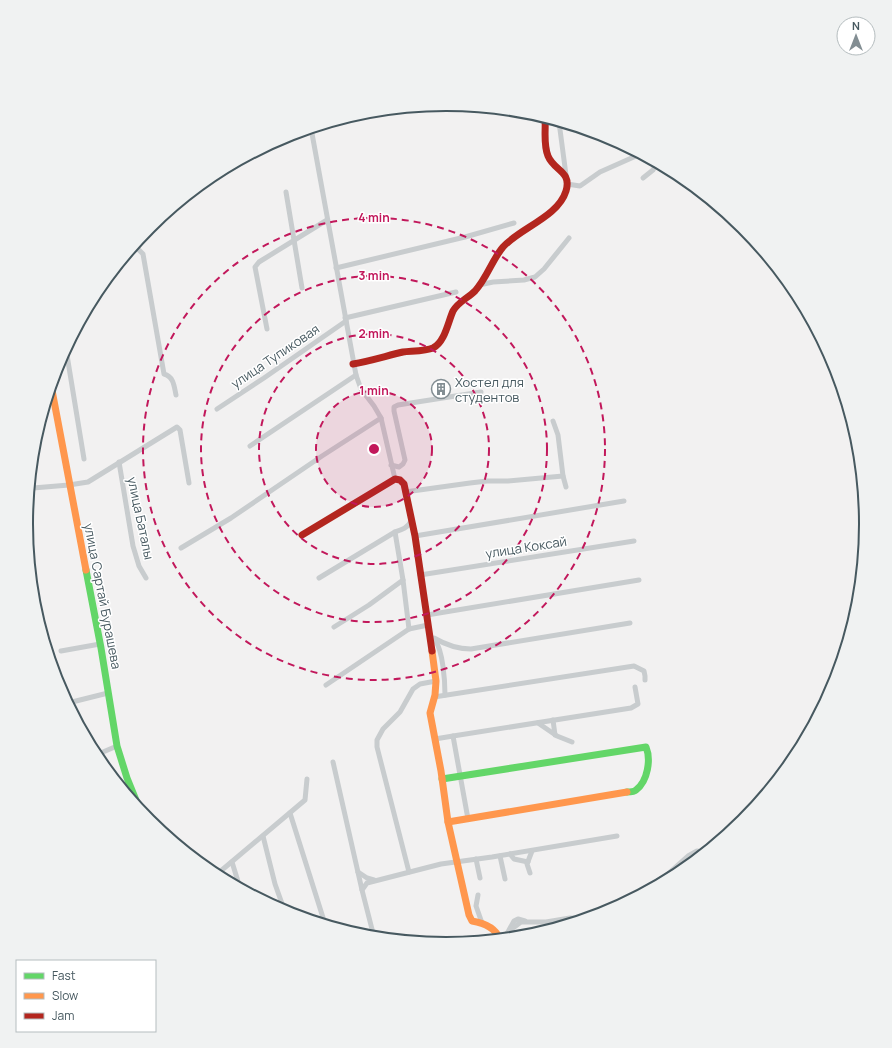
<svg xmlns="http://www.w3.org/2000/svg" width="892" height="1048" viewBox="0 0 892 1048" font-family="Manrope,sans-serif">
<rect width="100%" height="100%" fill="#f2f1f1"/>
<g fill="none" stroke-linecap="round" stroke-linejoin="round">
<g stroke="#c8ccce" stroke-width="5">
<path d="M559 122 566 175"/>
<path d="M311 128 356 375 361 389 374 406 381 418 395 479"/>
<path d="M643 178 653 170 657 163"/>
<path d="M567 184 580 186 600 172 636 156 638 153"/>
<path d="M286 192 302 288"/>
<path d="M128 252 138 249 143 254 164 374C174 377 174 386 176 395"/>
<path d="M336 268 465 237 514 223"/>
<path d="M479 285 493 282 524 280 535 277 544 269 569 238"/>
<path d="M345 318 456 292"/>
<path d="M267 329 255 267 259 262 327 220"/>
<path d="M66 349 84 459"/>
<path d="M217 409 264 378 346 321"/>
<path d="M553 421 558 435 563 476"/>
<path d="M250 446 356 375"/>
<path d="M119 462 133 546 139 566 146 578"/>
<path d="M391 465 399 467 403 464 405 460 394 411V407L398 405 481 392"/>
<path d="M33 488 69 485 88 482 177 427 180 430 189 483"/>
<path d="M405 492 470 483 487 481H508L563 476 566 487"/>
<path d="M26 522 32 556V590"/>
<path d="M395 532 403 580 409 629"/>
<path d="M415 536 624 501"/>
<path d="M181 548 231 518 322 456 381 418"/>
<path d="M420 575 634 541"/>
<path d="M319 578 395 532C401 530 408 528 411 521"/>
<path d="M427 615 639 580"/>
<path d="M334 627 369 605 403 580"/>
<path d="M434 638C446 645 457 649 471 649L630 623"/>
<path d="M435 640C443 651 445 681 445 695"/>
<path d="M61 651 100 644"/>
<path d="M326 685 409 629 428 625"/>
<path d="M434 697 634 666 644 671 645 676V680"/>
<path d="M68 703 108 693"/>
<path d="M553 720 555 735"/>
<path d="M538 723 557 736 572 742"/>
<path d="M453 736 631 708 638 704 635 687"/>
<path d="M435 739 453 736 468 819"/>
<path d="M96 755 117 746"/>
<path d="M333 762 362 890"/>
<path d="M290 813 325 924"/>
<path d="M263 836 275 884 285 912"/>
<path d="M510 854 514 859 528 862"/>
<path d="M500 856 505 879"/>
<path d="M476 859 480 878"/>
<path d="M232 862 240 888"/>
<path d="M358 872 367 878 374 880"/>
<path d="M409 872 377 747V740L383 729 400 712 413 689 420 684 436 681"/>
<path d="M530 873 527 864 532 851"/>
<path d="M216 875 305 800 307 779"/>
<path d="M651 889 688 856 697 851 704 853"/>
<path d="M478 895 476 906 482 923"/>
<path d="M509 930 514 921 518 919 525 921"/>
<path d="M374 937 362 890 367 883 441 864 492 857 617 836"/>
<path d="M502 938 509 931 521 922H546L570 918 584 919"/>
</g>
<g stroke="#63d668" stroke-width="7">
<path d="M86 570 101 648 117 746 127 778 140 810"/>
<path d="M442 779 646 747C651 759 648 781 636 790 634 792 630 792 627 792"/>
</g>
<g stroke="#ff974d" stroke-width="7">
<path d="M51 385 86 570"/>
<path d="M432 651 436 681 435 695 430 713 441 771 448 822 469 915 472 921C484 923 495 927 500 939"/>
<path d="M448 822 627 792"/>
</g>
<g stroke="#b3261e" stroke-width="7">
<path d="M353 364C370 361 386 356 403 352 412 351 426 351 433 348 445 342 448 322 453 311 458 302 468 298 475 291 487 278 492 260 503 247 520 228 558 217 566 191 572 171 554 171 548 156 543 144 546 130 545 117"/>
<path d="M302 535 395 479 400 480 404 484 415 536 432 651"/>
</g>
</g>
<circle cx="374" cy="449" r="58" fill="#c2185b" fill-opacity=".12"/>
<g fill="none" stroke="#c2185b" stroke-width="2" stroke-dasharray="7 5">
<circle cx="374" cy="449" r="58"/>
<circle cx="374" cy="449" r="115"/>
<circle cx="374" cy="449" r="173"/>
<circle cx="374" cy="449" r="231"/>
</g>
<defs>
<g id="building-ring" transform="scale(1)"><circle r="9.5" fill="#fff" stroke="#838e93" stroke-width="1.5"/><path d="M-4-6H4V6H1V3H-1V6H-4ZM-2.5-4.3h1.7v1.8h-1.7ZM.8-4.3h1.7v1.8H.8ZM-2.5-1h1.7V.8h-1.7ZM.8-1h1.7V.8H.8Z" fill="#838e93"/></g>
</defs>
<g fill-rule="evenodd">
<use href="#building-ring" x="441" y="389"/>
</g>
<g text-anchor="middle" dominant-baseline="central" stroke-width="3" stroke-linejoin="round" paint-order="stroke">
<g font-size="13" fill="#475960" stroke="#fff">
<text transform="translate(275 356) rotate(-34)">улица Тупиковая</text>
<text transform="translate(141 518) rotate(78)">улица Баталы</text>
<text transform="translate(526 547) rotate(-9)">улица Коксай</text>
<text transform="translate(103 596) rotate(79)">улица Сартай Бурашева</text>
</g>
<g font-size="13" fill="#475960" stroke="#fff" text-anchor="start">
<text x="455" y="382">Хостел для<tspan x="455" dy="15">студентов</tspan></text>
</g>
</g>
<path d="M0 0H892V1048H0ZM33 524a413 413 0 1 1 826 0a413 413 0 1 1-826 0Z" fill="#f0f2f2" fill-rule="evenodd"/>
<path fill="none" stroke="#475960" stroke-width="2" d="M33 524a413 413 0 1 1 826 0a413 413 0 1 1-826 0Z"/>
<circle cx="374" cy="449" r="6" fill="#c2185b" stroke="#fff" stroke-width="2"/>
<g font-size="12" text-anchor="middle" font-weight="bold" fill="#c2185b" stroke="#fff" stroke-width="3" stroke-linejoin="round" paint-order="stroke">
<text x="374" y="222">4 min</text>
<text x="374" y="280">3 min</text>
<text x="374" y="338">2 min</text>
<text x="374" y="395">1 min</text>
</g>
<rect x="16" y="960" width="140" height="72" fill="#ffffff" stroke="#b5bdbf"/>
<rect x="24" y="973" width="20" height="6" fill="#63d668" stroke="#b5bdbf"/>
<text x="52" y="980" font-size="12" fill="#475960">Fast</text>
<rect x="24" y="993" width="20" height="6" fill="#ff974d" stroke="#b5bdbf"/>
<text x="52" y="1000" font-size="12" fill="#475960">Slow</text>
<rect x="24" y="1013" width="20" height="6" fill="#b3261e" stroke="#b5bdbf"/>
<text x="52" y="1020" font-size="12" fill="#475960">Jam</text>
<g transform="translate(856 36)"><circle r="19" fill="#ffffff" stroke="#b5bdbf"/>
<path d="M0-3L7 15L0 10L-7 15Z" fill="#838e93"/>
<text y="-6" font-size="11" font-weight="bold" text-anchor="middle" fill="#475960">N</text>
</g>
</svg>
